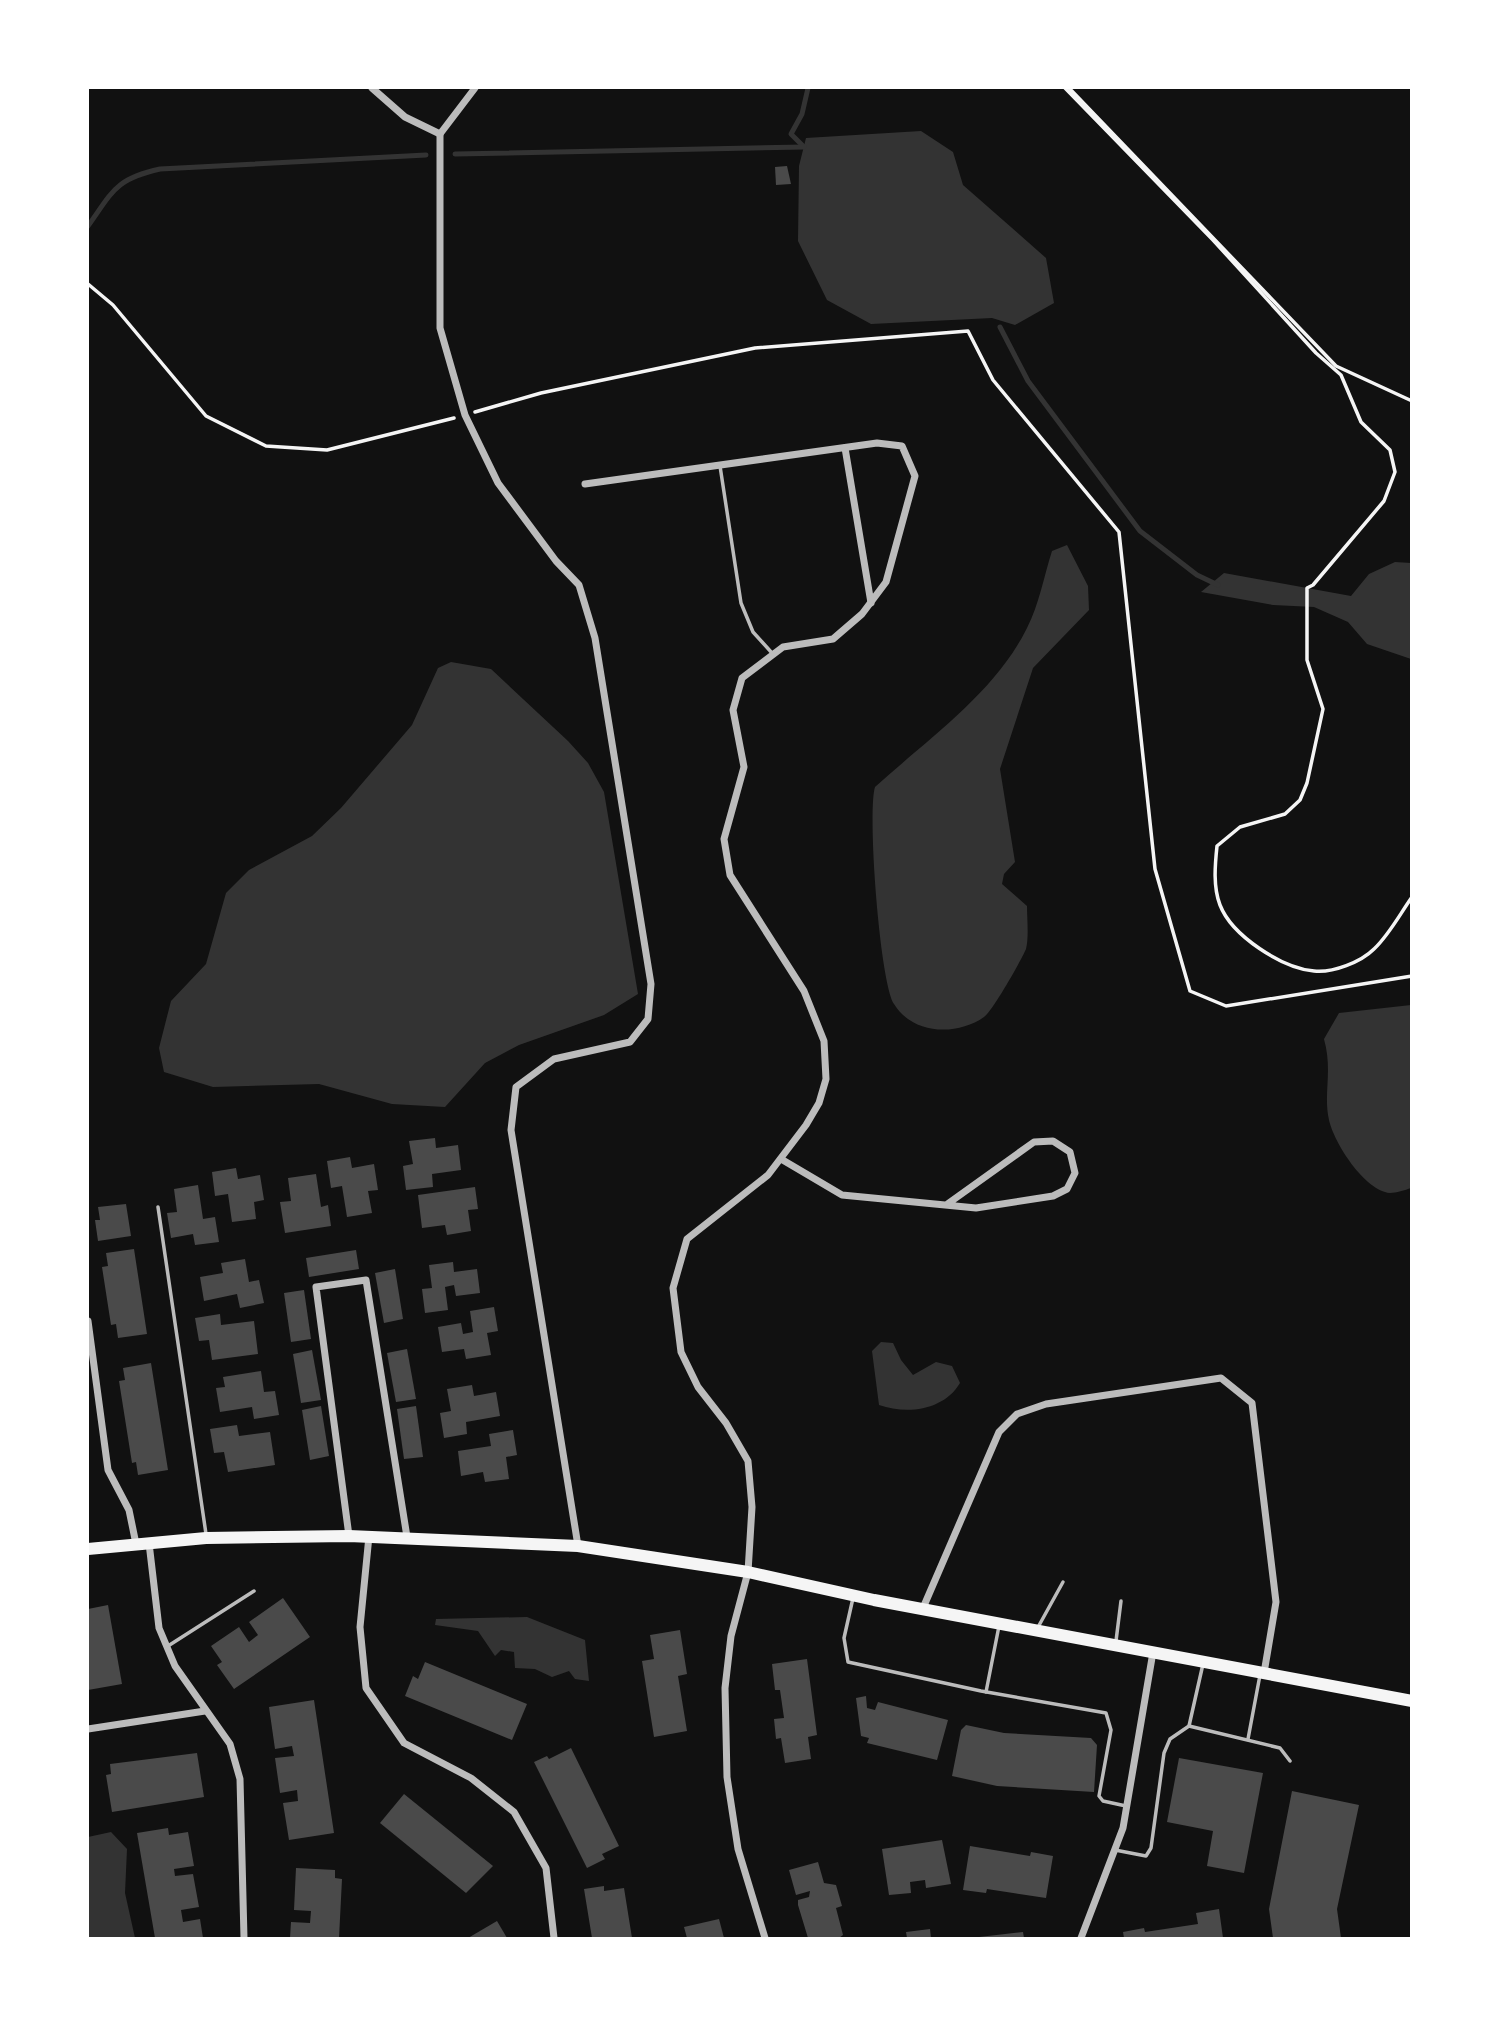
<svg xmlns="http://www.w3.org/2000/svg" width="1499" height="2026" viewBox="0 0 1499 2026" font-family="'PT Sans',sans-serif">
<rect width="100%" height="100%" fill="#111"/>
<g fill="#333">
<path d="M921 131 953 152 963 185 1046 258 1054 303 1015 325 992 318 871 324 827 300 798 241 799 166 806 138Z"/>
<path d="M1067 545 1088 586 1089 610 1033 668 1000 769 1015 862 1004 874 1002 884 1027 906C1027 919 1029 937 1026 949 1022 959 992 1012 984 1017 957 1036 913 1035 894 1004 880 982 867 813 875 787 928 739 995 693 1027 628 1039 605 1044 576 1052 551Z"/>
<path d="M1395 562 1411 563V659L1367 644 1348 622 1314 607 1273 605 1201 592 1224 573 1351 596 1369 574Z"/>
<path d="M451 662 491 669 568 741 588 763 604 792 638 994 604 1015 519 1045 485 1063 445 1107 392 1104 319 1084 213 1087 164 1072 159 1048 171 1001 206 964 226 893 249 870 312 836 341 808 412 725 438 668Z"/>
<path d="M1411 1005V1188C1405 1190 1396 1193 1390 1193 1365 1191 1334 1143 1329 1120 1323 1094 1333 1071 1324 1039L1339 1013Z"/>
<path d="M881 1342 893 1343 901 1360 913 1375 936 1362 952 1366 960 1383C944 1410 908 1415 879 1405L872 1351Z"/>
<path d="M527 1617 585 1640 589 1681 575 1679 569 1671 552 1677 535 1669 515 1668 514 1652 501 1650 495 1656 478 1631 435 1625 436 1619Z"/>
<path d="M111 1832 127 1849 125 1893 135 1938H88V1837Z"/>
</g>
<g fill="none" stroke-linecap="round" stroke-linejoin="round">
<g stroke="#333" stroke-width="5">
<path d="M803 146 791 134 802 114 808 88"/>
<path d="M455 154 804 147"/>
<path d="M88 226C113 191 115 179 160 169L426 155"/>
<path d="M1000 327 1028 381 1140 531 1197 575 1218 585"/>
</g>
</g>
<g fill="#4a4a4a">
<path d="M787 166 791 184 776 185 775 167Z"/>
<path d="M435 1138 436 1148 458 1145 461 1170 432 1174 433 1187 406 1190 403 1166 413 1164 409 1141Z"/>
<path d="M350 1157 352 1168 374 1164 378 1190 368 1191 372 1213 347 1217 342 1186 331 1188 327 1161Z"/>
<path d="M236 1168 238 1179 260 1175 264 1200 254 1202 256 1219 232 1222 228 1194 215 1196 212 1172Z"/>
<path d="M316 1174 321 1207 328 1205 331 1226 285 1233 280 1202 291 1201 288 1178Z"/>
<path d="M198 1185 203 1219 215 1217 219 1242 195 1245 193 1234 171 1238 167 1213 177 1212 174 1189Z"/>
<path d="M475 1187 478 1209 468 1210 471 1231 447 1235 445 1225 422 1228 418 1195Z"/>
<path d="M126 1204 131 1236 98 1241 95 1220H100L98 1207Z"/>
<path d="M134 1249 147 1334 118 1338 116 1324 111 1325 102 1267 108 1266 106 1253Z"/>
<path d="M356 1250 359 1269 309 1277 306 1258Z"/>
<path d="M245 1259 249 1282 259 1280 264 1303 240 1308 237 1294 204 1301 200 1277 223 1273 221 1263Z"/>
<path d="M453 1262 454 1272 477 1269 480 1293 456 1296 454 1285 445 1287 448 1310 425 1313 422 1289 432 1288 429 1265Z"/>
<path d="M395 1269 403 1319 384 1323 375 1273Z"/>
<path d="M304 1290 311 1339 291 1342 284 1293Z"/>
<path d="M494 1307 498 1331 487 1333 491 1355 466 1359 464 1349 442 1352 438 1327 461 1323 463 1334 473 1332 470 1311Z"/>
<path d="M220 1314 221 1325 254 1321 258 1354 212 1360 209 1340 199 1341 195 1318Z"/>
<path d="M407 1349 416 1399 396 1402 387 1353Z"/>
<path d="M312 1350 321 1400 301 1403 293 1354Z"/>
<path d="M151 1363 168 1470 138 1475 136 1462 132 1463 119 1381 125 1380 123 1368Z"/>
<path d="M261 1371 264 1392 275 1391 279 1415 254 1419 252 1407 220 1412 216 1388 225 1387 223 1377Z"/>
<path d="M472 1385 474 1396 496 1392 500 1416 466 1422 467 1434 444 1438 440 1413 451 1411 447 1389Z"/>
<path d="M321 1406 329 1456 310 1460 302 1410Z"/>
<path d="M416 1406 423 1457 404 1459 397 1409Z"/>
<path d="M237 1425 239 1436 270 1432 275 1465 228 1472 224 1452 214 1453 210 1429Z"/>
<path d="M513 1430 517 1455 506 1457 509 1479 485 1482 483 1472 461 1476 458 1451 491 1446 489 1434Z"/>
<path d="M283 1598 310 1637 234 1689 217 1665 222 1662 211 1646 239 1627 249 1642 258 1635 249 1622Z"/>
<path d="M108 1605 122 1684 88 1690V1609Z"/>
<path d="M680 1630 687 1674 678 1676 687 1731 654 1737 642 1661 654 1659 650 1635Z"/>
<path d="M807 1659 817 1735 808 1737 811 1759 785 1763 781 1738 776 1739 774 1719 784 1718 780 1690H775L772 1664Z"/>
<path d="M425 1662 527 1704 512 1740 405 1696 413 1676 418 1679Z"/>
<path d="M866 1696 867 1708 875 1710 878 1702 948 1720 937 1760 867 1743 869 1738 861 1736 856 1698Z"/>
<path d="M314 1700 334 1833 289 1840 283 1803 298 1801 297 1790 280 1793 275 1758 294 1756 292 1746 275 1749 269 1707Z"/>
<path d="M966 1725 1004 1733 1091 1738 1097 1745 1094 1792 997 1786 952 1776 961 1730Z"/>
<path d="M571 1748 619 1846 602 1854 605 1859 587 1868 534 1762 547 1756 549 1759Z"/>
<path d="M197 1753 204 1797 112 1812 106 1775 111 1774 110 1764Z"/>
<path d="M1179 1758 1263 1773 1244 1873 1207 1866 1213 1831 1167 1822Z"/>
<path d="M1292 1791 1359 1805 1337 1909 1341 1938H1273L1269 1909Z"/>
<path d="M404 1794 493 1866 466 1893 380 1823Z"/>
<path d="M168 1828 169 1835 188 1832 194 1866 174 1869 175 1876 193 1874 199 1907 181 1910 183 1922 200 1919 203 1938H155L137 1833Z"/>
<path d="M942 1840 951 1884 926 1888 925 1880 910 1882 911 1893 889 1895 882 1849Z"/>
<path d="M970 1846 1030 1856 1031 1852 1053 1856 1046 1898 987 1889 986 1893 963 1890Z"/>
<path d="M818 1862 824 1883 836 1885 842 1906 836 1908 843 1935 839 1938H808L798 1905V1900L809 1897 810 1891 796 1895 789 1870Z"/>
<path d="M296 1868 335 1870V1878L342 1879 339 1938H290L291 1922 310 1923 311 1911 294 1910Z"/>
<path d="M604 1886V1891L624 1888 632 1938H592L584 1889Z"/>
<path d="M1219 1909 1223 1938H1124L1123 1932 1144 1928 1145 1932 1198 1924 1196 1913Z"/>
<path d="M719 1919 724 1938H687L684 1927Z"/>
<path d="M497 1921 507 1938H468Z"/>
<path d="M930 1929 931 1938H907L906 1932Z"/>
<path d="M1023 1932 1024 1938H979V1937Z"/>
</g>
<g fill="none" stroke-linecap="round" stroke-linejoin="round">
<g stroke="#f5f5f5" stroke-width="3.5">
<path d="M1065 88 1213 240 1316 353 1341 375 1361 422 1390 450 1395 472 1384 501 1313 585 1307 588V660L1323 709 1307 783 1300 800 1285 814 1240 827 1217 846C1215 865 1213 887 1220 905 1232 936 1282 968 1314 971 1333 973 1361 962 1374 949 1389 935 1400 914 1412 897"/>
<path d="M1069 88 1336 366 1412 401"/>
<path d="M88 284 113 305 206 416 266 446 327 450 454 418"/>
<path d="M475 412 541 393 755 348 968 331 993 380 1119 532 1155 869 1190 991 1226 1006 1412 976"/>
</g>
<g stroke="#bcbcbc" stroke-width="3.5">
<path d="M720 466 741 603 753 632 772 653"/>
<path d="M158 1207 206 1534"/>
<path d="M853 1598 844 1638 848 1662 981 1691 1106 1713 1111 1730 1099 1796 1103 1801 1126 1806"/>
<path d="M1037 1629 1063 1582"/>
<path d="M1116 1641 1121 1601"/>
<path d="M168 1646 254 1591"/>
<path d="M986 1692 999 1626"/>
<path d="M1189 1726 1203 1664"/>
<path d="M1248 1739 1260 1675"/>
<path d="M1115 1850 1146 1856 1151 1848 1164 1753 1170 1739 1189 1726 1280 1748 1290 1761"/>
</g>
<g stroke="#bcbcbc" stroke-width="7">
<path d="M372 88 405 117 440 134 475 88"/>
<path d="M440 134V328L465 415 498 483 556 561 579 585 595 638 651 984 648 1019 630 1042 554 1059 516 1087 511 1130 578 1546"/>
<path d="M845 448 871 603"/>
<path d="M585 484 877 443 902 446 915 476 886 582 862 614 833 639 783 647 742 678 733 710 744 767 724 839 730 875 804 991 824 1041 826 1079 819 1103 806 1125 768 1175 687 1239 673 1288 681 1352 698 1387 726 1423 748 1461 752 1507 748 1572 731 1636 725 1688 727 1777 738 1849 765 1938"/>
<path d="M781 1159 842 1195 976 1208 1053 1196 1067 1189 1075 1173 1070 1152 1053 1141 1034 1142 946 1205"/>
<path d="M88 1321 108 1470 129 1510 136 1544"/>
<path d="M349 1536 316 1287 366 1280 407 1537"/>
<path d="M369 1536 360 1627 366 1688 404 1743 471 1778 514 1812 546 1868 554 1938"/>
<path d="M149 1543 159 1628 175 1666 230 1744 240 1779 244 1938"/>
<path d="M923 1608 999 1432 1017 1414 1046 1404 1221 1378 1252 1403 1276 1602 1264 1673"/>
<path d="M88 1729 205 1711"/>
<path d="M1081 1938 1123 1828 1153 1652"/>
</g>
<path stroke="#f5f5f5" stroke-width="12" d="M88 1549 206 1538 349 1536 578 1546 748 1572 874 1600 1412 1701"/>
</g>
<rect width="1499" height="2026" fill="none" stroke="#ffffff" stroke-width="178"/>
</svg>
